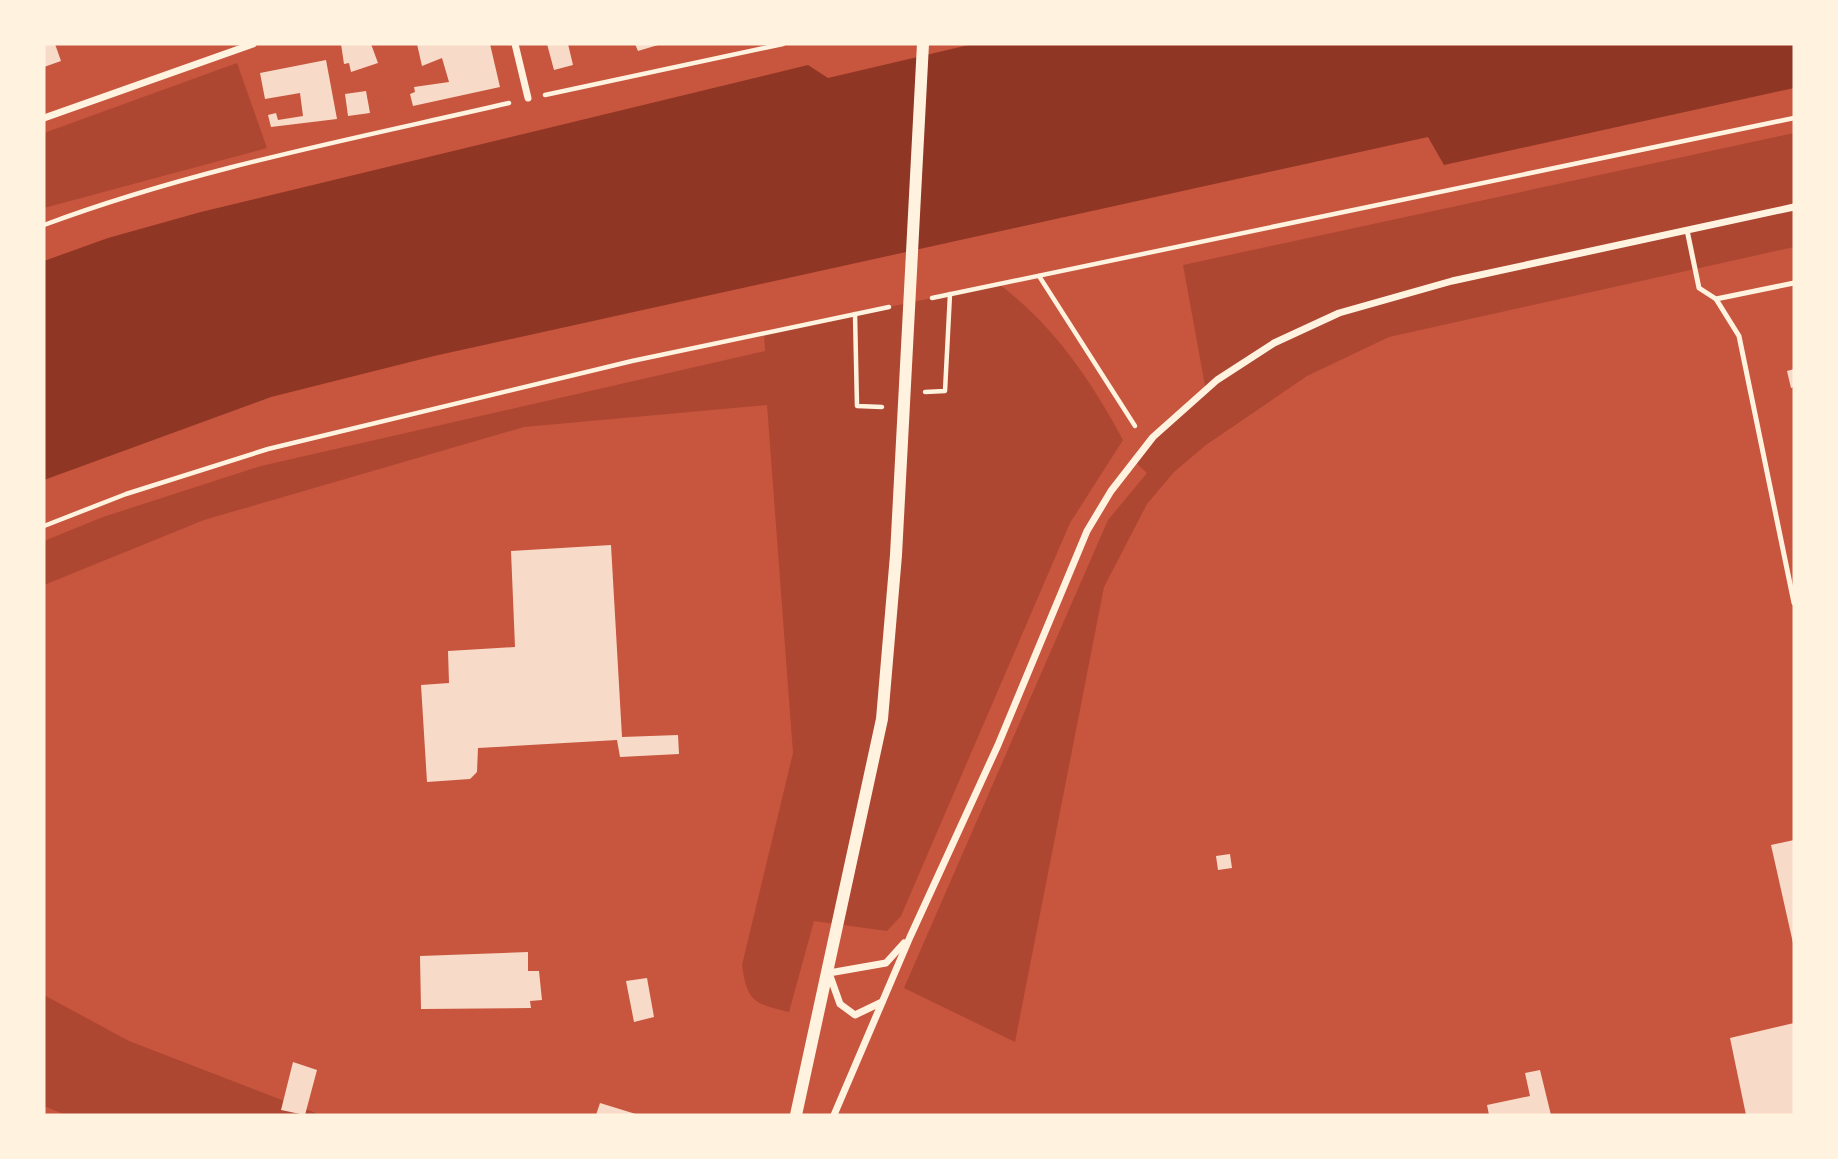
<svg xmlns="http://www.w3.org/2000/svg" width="1838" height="1159" viewBox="0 0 1838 1159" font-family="'Fira Sans Condensed',sans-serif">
<rect width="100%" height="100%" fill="#c8553d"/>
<g fill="#ae4732">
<path d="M237 63 267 148 44 208V133Z"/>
<path d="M1794 133V247L1389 337 1307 376 1206 445 1174 472 1147 504 1104 587 1015 1042 904 988 1108 520 1147 473 1135 462 1153 437 1206 391 1183 265Z"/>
<path d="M999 284C1053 325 1091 380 1123 440L1070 523 901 916 887 931 814 921 789 1012C755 1004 747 1002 742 965L793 753 767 405 524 427 204 520 44 585V541L103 517 261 466 765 351 764 333Z"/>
<path d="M44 995 129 1041 321 1115H66L44 1106Z"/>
</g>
<path fill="#8f3625" d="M973 44H1794V88L1444 165 1428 137 434 356 271 397 44 480V261L108 238 201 212 808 65 828 78Z"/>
<g fill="#f7dbc8">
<path d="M44 44H55L61 61 44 67Z"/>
<path d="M341 44H371L378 63 351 72 349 63 344 64Z"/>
<path d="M417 44H490L500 87 413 106 410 94 415 92 414 87 449 82 442 58 422 66Z"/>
<path d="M547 44H568L573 65 554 70Z"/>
<path d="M635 44H658V45L638 51Z"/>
<path d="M326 60 337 119 271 127 268 115 276 113 278 120 303 116 300 93 265 99 260 73Z"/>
<path d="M366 91 370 113 348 116 345 94Z"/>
<path d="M1794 369V387L1791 388 1787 371Z"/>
<path d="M611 545 622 737 678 735 679 754 620 757 617 740 478 748 477 772 470 779 427 782 421 685 449 683 448 651 515 647 511 551Z"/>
<path d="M1794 840V943H1793L1771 845Z"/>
<path d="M1230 854 1232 868 1218 870 1216 856Z"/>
<path d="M528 952V971H539L542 1000 530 1001 531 1008 421 1009 420 956Z"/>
<path d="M647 978 654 1017 634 1022 626 981Z"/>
<path d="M1794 1023V1115H1746L1730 1038Z"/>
<path d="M293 1062 317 1070 305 1115 281 1110Z"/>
<path d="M1540 1070 1551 1115H1489L1487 1105 1530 1096 1525 1073Z"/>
<path d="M600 1103 639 1115H596Z"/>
</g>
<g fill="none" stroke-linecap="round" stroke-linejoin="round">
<g stroke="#fff3e0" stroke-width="4.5">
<path d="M545 95 783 44"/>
<path d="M44 225C194 169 353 139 509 103"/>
<path d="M1039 276 1135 426"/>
<path d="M932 298 1794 118"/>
<path d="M855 314 857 406 882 407"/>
<path d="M925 392 945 391 950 294"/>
<path d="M44 526 126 494 268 449 632 361 889 307"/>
</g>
<g stroke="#fff3e0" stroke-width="5">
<path d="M1687 230 1699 288 1716 299 1739 336 1794 603"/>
<path d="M1716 299 1794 283"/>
</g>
<g stroke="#fff3e0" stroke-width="7">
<path d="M515 44 528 98"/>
<path d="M44 118 253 44"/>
<path d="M882 1002 855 1015 840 1004 829 973 886 963 904 943"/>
<path d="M834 1115 910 937 998 745 1087 531 1111 491 1153 437 1217 380 1274 343 1339 313 1452 281 1794 207"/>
</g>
<path stroke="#fff3e0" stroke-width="12" d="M796 1115 882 719 896 555 923 44"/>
</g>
<rect width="1838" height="1159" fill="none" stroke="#fff3e0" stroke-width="91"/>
</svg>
